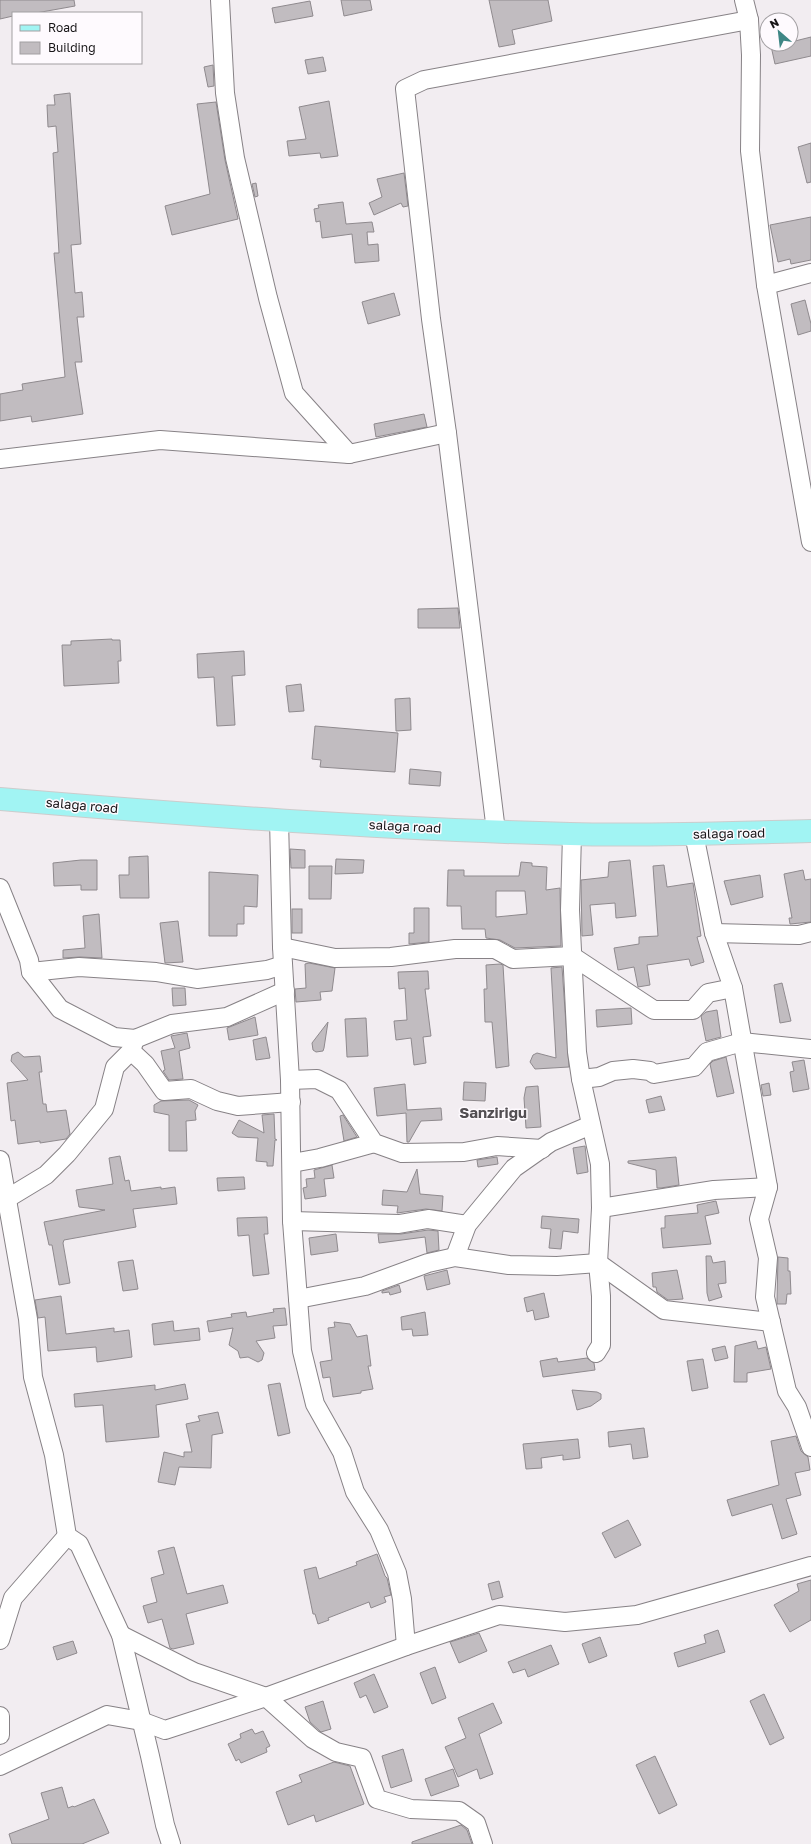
<svg xmlns="http://www.w3.org/2000/svg" width="811" height="1844" viewBox="0 0 811 1844" font-family="'Golos Text',sans-serif">
<rect width="100%" height="100%" fill="#f2edf1"/>
<g fill="#c1bcc0" stroke="#8f8a8e" fill-rule="evenodd">
<path d="M0 0H74L75 6 36 13H13V16L0 19Z"/>
<path d="M341 0H370L372 10 344 16Z"/>
<path d="M489 0H548L552 21 512 30 515 44 499 47Z"/>
<path d="M310 1 313 16 275 23 272 8Z"/>
<path d="M811 37V56L775 64 771 46 791 44V42Z"/>
<path d="M323 57 326 71 308 74 305 60Z"/>
<path d="M213 65 214 86 208 87 204 67Z"/>
<path d="M70 93 81 244 71 245 75 293 82 292 84 317H77L82 362H75L83 414 32 422 31 416 0 421V394L23 390 22 384 65 377 54 253H59L53 153 58 152 56 126 48 127 47 105H55L54 95Z"/>
<path d="M329 101 338 156 321 158 320 153 289 156 287 141 306 139 299 107Z"/>
<path d="M216 102 225 160 238 219 172 235 165 206 210 194 197 104Z"/>
<path d="M811 143V182L807 183 798 147Z"/>
<path d="M404 173 408 206 403 207 401 203 374 215 369 203 382 197 377 179Z"/>
<path d="M256 183 258 196 255 197 252 184Z"/>
<path d="M343 202 346 224 372 222 374 232H367L368 245 378 244 379 261 355 263 352 234 322 238 320 221 316 222 314 209 319 208 318 205Z"/>
<path d="M811 217V260L791 264 790 259 778 262 770 225Z"/>
<path d="M394 293 400 315 368 324 362 302Z"/>
<path d="M805 300 811 324V331L798 335 791 304Z"/>
<path d="M424 414 427 427 376 437 374 424Z"/>
<path d="M458 608 460 628H418V609Z"/>
<path d="M112 639V640H120L121 661H118L119 683 64 686 62 645H71V641Z"/>
<path d="M244 651 245 675 232 676 235 725 217 726 214 677 198 678 197 654Z"/>
<path d="M301 684 304 711 289 712 286 686Z"/>
<path d="M410 698 411 730 396 731 395 699Z"/>
<path d="M315 726 398 733 395 772 320 767 321 760 312 759Z"/>
<path d="M410 769 441 772 440 786 409 784Z"/>
<path d="M290 849 305 850V868H291Z"/>
<path d="M148 856 149 898H120L119 875H129V857Z"/>
<path d="M336 859 364 860 363 873 335 874Z"/>
<path d="M81 860H97V890H81V885L54 886 53 863Z"/>
<path d="M630 860 636 916 616 918 615 903 590 905 593 935 582 936 581 880 608 877 609 862Z"/>
<path d="M521 862 532 863V866L547 867 546 890 560 888 561 946 515 948 500 940 486 938 485 929H462L461 906H447L448 870H464V876H519ZM496 891H525L527 914 496 917Z"/>
<path d="M664 865 667 887 693 883 701 936 697 937 704 962 691 966 689 959 647 965 650 985 638 987 634 967 618 970 614 948 639 944V937L658 936 653 866Z"/>
<path d="M309 866H332L331 899H309Z"/>
<path d="M803 870 805 880 811 879V922L790 924 789 918H792L784 874Z"/>
<path d="M209 872 258 875 257 907 244 906V924H237V936H209Z"/>
<path d="M760 875 763 897 731 905 724 881Z"/>
<path d="M414 908H429V942L409 944V933H414Z"/>
<rect x="292" y="909" width="10" height="24"/>
<path d="M99 914 102 958 80 957 63 958V950L85 948 83 916Z"/>
<path d="M178 921 183 962 165 963 160 923Z"/>
<path d="M309 963 335 968 332 991 320 992 321 1000 296 1002 295 989 306 988 305 964Z"/>
<path d="M500 964 503 965 509 1066 496 1068 492 1022H485L484 989H487L486 965Z"/>
<path d="M562 967 569 1067 535 1069 530 1062 533 1055 537 1053 556 1058 551 968Z"/>
<path d="M428 971 429 989H425L431 1036 423 1037 426 1063 414 1065 411 1038 396 1040 394 1021 407 1020 405 988 399 989 398 972Z"/>
<path d="M782 983 791 1021 780 1023 774 985Z"/>
<path d="M172 988H185L186 1005 173 1006Z"/>
<path d="M631 1008 632 1024 597 1027 596 1010Z"/>
<path d="M717 1010 721 1037 706 1041 701 1016 706 1012Z"/>
<path d="M255 1017 258 1035 229 1040 227 1028Z"/>
<path d="M366 1018 368 1056 347 1057 345 1019Z"/>
<path d="M328 1022 324 1048 323 1051 316 1052 313 1050 312 1043Z"/>
<path d="M187 1033 190 1048 179 1051 183 1079 169 1080 163 1071 165 1070 161 1051 175 1048 171 1036Z"/>
<path d="M266 1037 270 1058 256 1060 253 1040Z"/>
<path d="M18 1052 24 1057 40 1056 42 1072H39L43 1104H46L47 1112 66 1110 70 1134 66 1139 40 1143V1141L18 1144 15 1120 11 1121 7 1083 28 1080 11 1061 12 1055Z"/>
<path d="M726 1057 734 1093 717 1097 710 1064 713 1061Z"/>
<path d="M804 1060 809 1089 793 1092 790 1072 794 1071 792 1062Z"/>
<path d="M464 1082 486 1083 485 1101 463 1100Z"/>
<path d="M769 1083 771 1095 763 1096 761 1085Z"/>
<path d="M405 1084 407 1110 441 1108 442 1120 421 1121 409 1142H407L406 1113 377 1116 374 1088Z"/>
<path d="M538 1086 541 1127 526 1128 524 1098 526 1087Z"/>
<path d="M661 1096 665 1110 649 1113 646 1100Z"/>
<path d="M189 1100 198 1105 195 1111 196 1120 186 1121 187 1151H169V1115L154 1112V1105L161 1101Z"/>
<path d="M274 1114 275 1139 277 1140H275L273 1166H267V1162L256 1161 258 1138 238 1137 232 1133 239 1120 264 1133 262 1115Z"/>
<path d="M343 1115 357 1137 344 1141 340 1116Z"/>
<path d="M585 1146 588 1172 577 1174 573 1148Z"/>
<path d="M120 1156 125 1181 129 1180 131 1191 161 1187V1189L175 1187 177 1204 133 1209 136 1227 64 1240 63 1243 70 1283 59 1285 52 1245H49L44 1222 105 1210 79 1207 76 1190 113 1184 109 1158Z"/>
<path d="M497 1157 498 1164 478 1167 477 1160Z"/>
<path d="M676 1157 679 1185 661 1188H657L656 1170 628 1163V1161Z"/>
<path d="M332 1165 334 1178 324 1179 326 1196 305 1199 303 1188 307 1187 306 1179 315 1178 314 1170Z"/>
<path d="M417 1169 420 1194 443 1196 442 1211 426 1209 397 1213 398 1206 382 1205 383 1190 407 1192Z"/>
<path d="M244 1177 245 1189 218 1191 217 1178Z"/>
<path d="M716 1201 719 1213 705 1216 711 1244 663 1248 661 1228H665V1216L698 1213 697 1205Z"/>
<path d="M542 1216 579 1219 578 1233 563 1231 561 1249 549 1248 551 1229 541 1228Z"/>
<path d="M267 1217 268 1234H264L269 1274 253 1276 249 1235 238 1236 237 1218Z"/>
<path d="M428 1230 438 1231 439 1250 427 1253 425 1237 379 1243 378 1234H401Z"/>
<path d="M336 1234 338 1251 311 1255 309 1238Z"/>
<path d="M706 1256H711L713 1263 725 1261 726 1283 718 1284 722 1297 709 1301 707 1293Z"/>
<path d="M778 1257 788 1258V1271H790L791 1294H787L786 1304H777V1301Z"/>
<path d="M133 1260 138 1289 123 1291 118 1262Z"/>
<path d="M447 1270 450 1284 427 1290 424 1276Z"/>
<path d="M677 1270 683 1299 668 1300 657 1292 656 1287H653L652 1273Z"/>
<path d="M399 1285 401 1292 390 1295 389 1292 382 1293V1291Z"/>
<path d="M544 1293 549 1317 535 1320 533 1310 527 1312 524 1298Z"/>
<path d="M61 1296 66 1334 114 1328V1332L129 1330 132 1357 97 1362 96 1347 48 1351 45 1317 38 1318 35 1300Z"/>
<path d="M285 1308 287 1325 273 1326 275 1338 256 1341 264 1353 262 1360 258 1362 248 1357 240 1358 238 1351 229 1345 233 1328 209 1332 207 1321 232 1317 231 1314 246 1312 247 1317 274 1312 273 1309Z"/>
<path d="M425 1312 428 1335 413 1336 412 1329 402 1330 401 1317Z"/>
<path d="M173 1321 174 1331 199 1328 200 1340 154 1345 152 1324Z"/>
<path d="M334 1322 350 1324 357 1337 367 1335 371 1366H368L373 1389 361 1391V1393L333 1397 330 1377 323 1378 320 1362 332 1360 328 1328 335 1327Z"/>
<path d="M756 1341 758 1349 766 1347 771 1369 747 1373V1382H734L735 1346Z"/>
<path d="M725 1346 728 1358 715 1361 712 1349Z"/>
<path d="M557 1358 558 1362 587 1358 594 1363 595 1370 543 1377 540 1361Z"/>
<path d="M703 1359 708 1388 692 1391 687 1361Z"/>
<path d="M280 1383 290 1433 278 1436 268 1385Z"/>
<path d="M185 1384 188 1399 156 1405 159 1437 106 1442 103 1405 75 1407 74 1394 155 1385V1390Z"/>
<path d="M572 1390 597 1392 601 1394V1399L591 1406 577 1410Z"/>
<path d="M218 1412 223 1433 212 1435 211 1468 179 1467 175 1485 158 1482 164 1452 184 1457V1452H192L186 1424 200 1421 198 1416Z"/>
<path d="M644 1428 648 1457 633 1459 631 1444 609 1447 608 1432Z"/>
<path d="M796 1436 801 1451 808 1457 810 1470 795 1473 801 1495 786 1499 797 1534 782 1539 772 1504 732 1516 727 1500 779 1485 771 1441Z"/>
<path d="M578 1439 580 1458 563 1460V1455L541 1458 542 1468 526 1469 523 1444Z"/>
<path d="M628 1520 641 1545 615 1558 602 1533Z"/>
<path d="M174 1547 187 1594 223 1585 228 1603 186 1614 194 1644 173 1649 170 1648 162 1619 148 1623 143 1606 157 1602 151 1578 164 1574 158 1551Z"/>
<path d="M377 1554 385 1576 387 1578 391 1595 384 1597 386 1602 371 1608 369 1602 328 1618 329 1620 318 1624 315 1614H313L304 1570 316 1567 319 1579 357 1565 356 1562Z"/>
<path d="M811 1580V1620L790 1632 774 1605 799 1591 797 1584Z"/>
<path d="M499 1581 503 1597 492 1600 488 1584Z"/>
<path d="M718 1630 725 1652 678 1667 674 1653 706 1643 704 1635Z"/>
<path d="M479 1633 487 1651 459 1663 450 1642Z"/>
<path d="M600 1637 607 1656 589 1663 582 1644Z"/>
<path d="M73 1641 77 1653 57 1660 53 1647Z"/>
<path d="M551 1645 559 1664 528 1677 525 1669 513 1673 508 1662Z"/>
<path d="M435 1667 446 1698 432 1704 420 1673Z"/>
<path d="M374 1674 388 1707 374 1713 366 1695 360 1698 354 1683Z"/>
<path d="M764 1694 784 1738 770 1745 750 1701Z"/>
<path d="M323 1701 331 1729 321 1732 310 1722 305 1707Z"/>
<path d="M493 1703 502 1723 479 1734 493 1774 480 1779 477 1769 458 1777 445 1747 466 1738 458 1718Z"/>
<path d="M252 1729 255 1734 263 1731 270 1746 266 1748 267 1752 241 1763 239 1759 236 1761 228 1744 241 1738 240 1734Z"/>
<path d="M403 1749 412 1781 391 1788 382 1756Z"/>
<path d="M655 1756 677 1805 659 1814 636 1765Z"/>
<path d="M334 1762 350 1766 364 1804 316 1822 314 1815 288 1825 276 1792 302 1782 299 1775Z"/>
<path d="M453 1769 459 1786 431 1796 425 1779Z"/>
<path d="M62 1787 68 1808 73 1806 74 1807 94 1799 109 1833 82 1844H12L9 1834 49 1819 41 1793Z"/>
<path d="M461 1825 467 1830 472 1844H412V1842Z"/>
</g>
<g fill="none" stroke-linecap="round" stroke-linejoin="round">
<g stroke="#878286" stroke-width="20">
<g id="minor">
<path d="M220 0 225 93 235 158 268 298 294 393 349 454"/>
<path d="M744 0 749 20 751 55 750 151 766 285 811 542"/>
<path d="M766 285 811 273"/>
<path d="M0 459 160 440 349 454 447 433"/>
<path d="M279 819 282 947 290 1080 292 1221 302 1351 315 1404 342 1452 355 1492 379 1530 397 1573 402 1599 406 1646"/>
<path d="M496 831 447 433 431 319 405 89 424 80 749 20"/>
<path d="M572 834 570 910 577 1052 581 1079 600 1164 601 1208 598 1263 601 1296V1345L596 1353"/>
<path d="M694 834 714 933 733 988 768 1187 759 1219 768 1258 765 1297 787 1391 797 1407 811 1447"/>
<path d="M0 888 29 960 31 972 60 1009 114 1037 135 1039 172 1024 227 1017 285 991"/>
<path d="M714 933 799 935 811 932"/>
<path d="M282 947 335 958 391 957 455 949H495L513 959 572 956 654 1010H693L708 993 733 988"/>
<path d="M31 972 79 967 156 972 197 979 267 970 283 965"/>
<path d="M131 1051 145 1064 164 1091 191 1089 217 1101 238 1106 291 1102"/>
<path d="M581 1079 599 1077 613 1071 633 1069 650 1071 654 1074 694 1067 707 1052 742 1042 811 1049"/>
<path d="M290 1080 317 1079 339 1090 374 1143 402 1153 464 1152 497 1146 542 1149"/>
<path d="M0 1160 28 1319 33 1377 54 1455 67 1536 79 1544 121 1635 150 1756 165 1825 171 1844"/>
<path d="M292 1163 320 1158 374 1143"/>
<path d="M0 1196 8 1198 46 1175 67 1154 104 1109 115 1067 131 1051 135 1039"/>
<path d="M601 1208 714 1190 768 1187"/>
<path d="M292 1221 399 1224 428 1219 467 1225"/>
<path d="M455 1257 467 1225 514 1168 551 1142 591 1125"/>
<path d="M298 1299 365 1286 428 1263 455 1257 509 1265 557 1266 598 1263 664 1310 771 1322"/>
<path d="M121 1635 194 1672 266 1697 313 1739 336 1752 362 1758 377 1799 411 1809 459 1811 476 1823 483 1844"/>
<path d="M0 1640 13 1598 67 1536"/>
<path d="M0 1716V1735"/>
<path d="M0 1766 107 1715 141 1721 165 1730 266 1697 406 1646 499 1615 565 1622 637 1615 811 1566"/>
</g>
</g>
<g stroke="#ccc" stroke-width="24">
<path id="major" d="M0 799C190 815 380 829 570 834 650 836 731 833 811 831"/>
</g>
<use href="#minor" stroke="#fff" stroke-width="18"/>
<use href="#major" stroke="#a1f4f3" stroke-width="22"/>
</g>
<g text-anchor="middle" dominant-baseline="central" stroke-width="3" stroke-linejoin="round" paint-order="stroke">
<g font-size="13" fill="#181618" stroke="#fefafe">
<text transform="translate(82 805) rotate(5)">salaga road</text>
<text transform="translate(405 826) rotate(3)">salaga road</text>
<text transform="translate(729 833) rotate(-1)">salaga road</text>
</g>
<g font-size="15" font-weight="bold" fill="#534f53" stroke="#fefafe">
<text x="493" y="1112">Sanzirigu</text>
</g>
</g>
<rect x="12" y="12" width="130" height="52" fill="#fefafe" stroke="#a29fa2"/>
<rect x="20" y="25" width="20" height="6" fill="#a1f4f3" stroke="#a29fa2"/>
<text x="48" y="32" font-size="12" fill="#181618">Road</text>
<rect x="20" y="42" width="20" height="12" fill="#c1bcc0" stroke="#a29fa2"/>
<text x="48" y="52" font-size="12" fill="#181618">Building</text>
<g transform="translate(779 32) rotate(332)"><circle r="19" fill="#fefafe" stroke="#a29fa2"/>
<path d="M0-3L7 15L0 10L-7 15Z" fill="#3e8685"/>
<text y="-6" font-size="11" font-weight="bold" text-anchor="middle" fill="#181618">N</text>
</g>
</svg>
